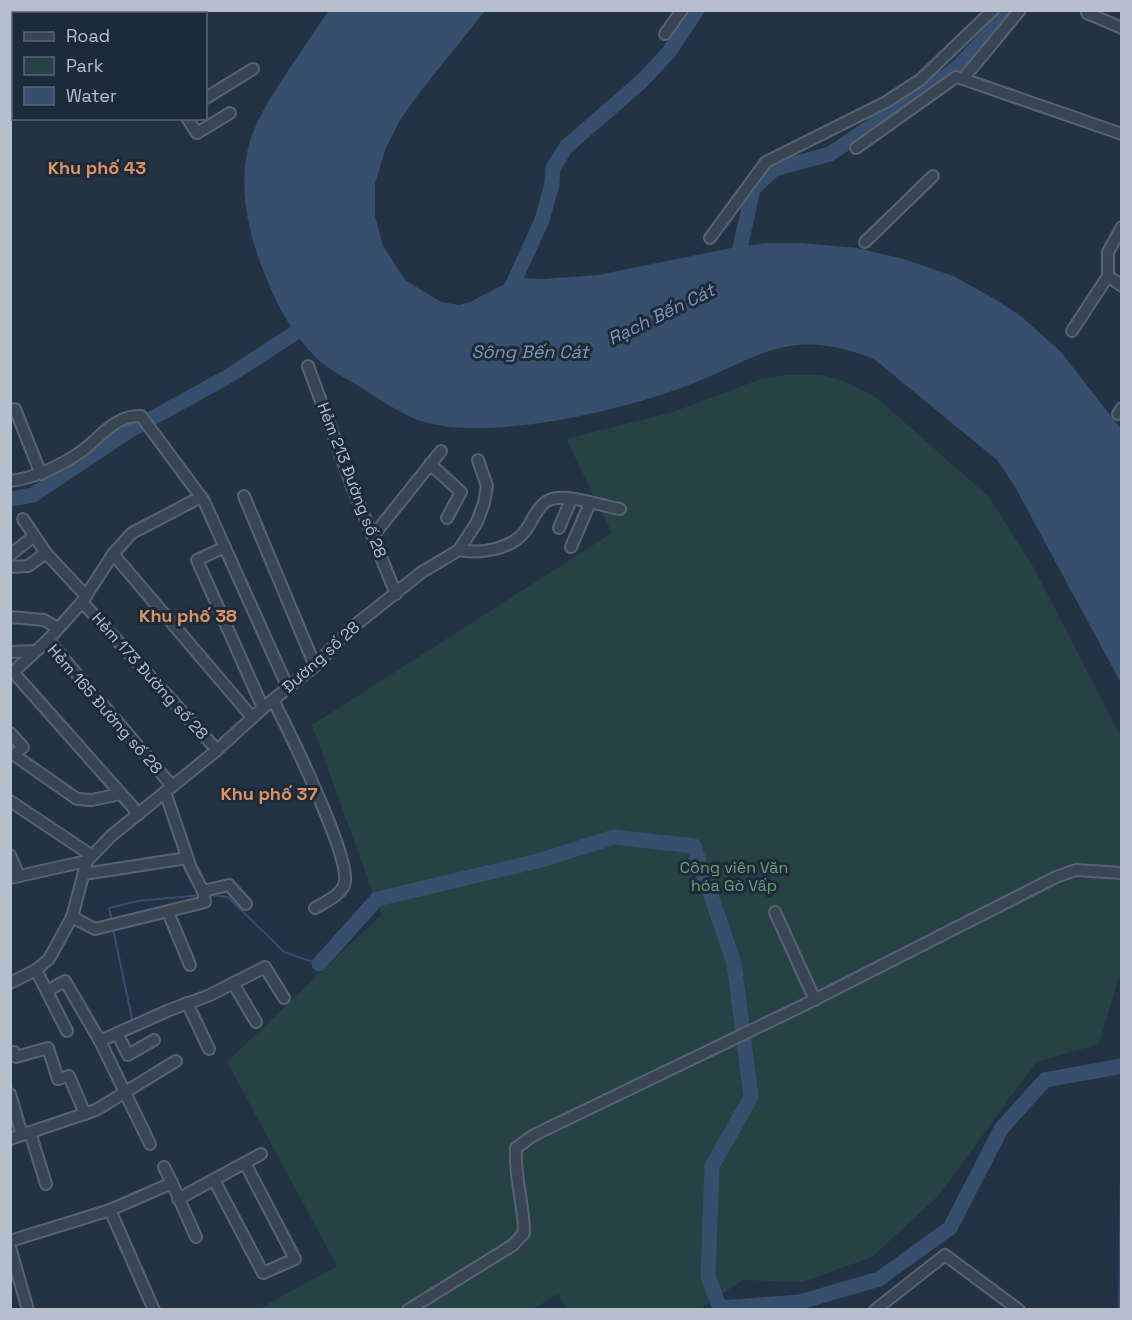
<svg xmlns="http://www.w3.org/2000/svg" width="1132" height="1320" viewBox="0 0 1132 1320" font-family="'Space Grotesk',sans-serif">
<rect width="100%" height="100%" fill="#243344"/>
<path fill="#264245" d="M785 375H821L844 381 876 397 989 497 1034 568 1121 737V970L1099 1044 1036 1062 939 1195 872 1257 802 1282 743 1280 700 1309H567L558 1294 531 1310 259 1309 337 1266 227 1062 381 915 312 725 612 533 566 439 673 412 761 379Z"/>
<g fill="#374f6d">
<path d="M328 11H485L423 88 400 120 385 150 375 184V216L383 246 405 280 441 302 459 305 470 302 516 278 544 279 598 275 736 247 769 243H799L858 248 907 260 953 276 995 299 1022 317 1061 352 1121 429V683L1014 485 997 460 874 359C783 324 759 360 678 389 614 412 483 443 418 420 400 413 383 401 366 391 352 381 334 373 321 362 304 347 287 323 277 302 254 254 234 195 250 141 262 103 306 46 328 11Z"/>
<path d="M1121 1107 1122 1309 1118 1310Z"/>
</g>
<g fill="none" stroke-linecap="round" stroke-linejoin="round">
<g stroke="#374f6d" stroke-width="2">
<path d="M210 895 228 897 284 952 319 964"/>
<path d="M112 920 109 908 138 901 201 895"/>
<path d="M113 929 133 1023"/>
</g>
<g stroke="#374f6d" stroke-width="15">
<path d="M736 267 753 189 774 169 830 154 956 69 1012 10"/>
<path d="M508 295 542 220 552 184 553 168 566 147 642 81 669 52 697 10"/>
<path d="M10 499 33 495 129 431 227 377 312 322"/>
<path d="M319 964 377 899 538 861 614 837 694 846 734 963 751 1097 712 1166 708 1277 720 1308 800 1302 879 1279 950 1228 1001 1129 1045 1080 1122 1066"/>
</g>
<g stroke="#576371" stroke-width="14">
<g id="minor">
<path d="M115 10 117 14"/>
<path d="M1020 10 963 79 1122 134"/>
<path d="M10 11 11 10"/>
<path d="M1087 13 1122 28"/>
<path d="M665 34 682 10"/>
<path d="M206 98 253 69"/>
<path d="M187 118 197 133 230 113"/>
<path d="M856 148 956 77 963 79"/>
<path d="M710 238 766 162 886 102 920 80 993 10"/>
<path d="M865 242 933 176"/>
<path d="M1108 276 1122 286"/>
<path d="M1072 331 1108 276V252L1122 227"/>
<path d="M308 366 352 486 396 594"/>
<path d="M15 409 41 474"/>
<path d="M1118 414 1122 408"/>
<path d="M430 464 461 492 447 518"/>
<path d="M10 481C35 478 58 467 79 453 99 440 113 415 141 416L204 501 288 688"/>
<path d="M244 496 315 666"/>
<path d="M201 497 132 533 113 554 252 717"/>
<path d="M23 519 46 553 86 596"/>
<path d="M559 528 571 500"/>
<path d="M373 536 441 451"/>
<path d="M225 547 197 560 263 708"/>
<path d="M571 547 590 503"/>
<path d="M459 550C481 554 511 550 526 530 533 520 539 502 552 499 569 494 602 506 620 509"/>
<path d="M10 555 34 536"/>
<path d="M10 567 28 566 46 553"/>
<path d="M82 602 217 750"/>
<path d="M10 617 44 620 58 628"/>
<path d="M48 640 82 602 113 554"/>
<path d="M10 652 36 651"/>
<path d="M273 700C288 729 349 854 345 881 344 894 325 902 315 908"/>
<path d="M10 733 23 747 14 755 77 799 92 800 120 794"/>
<path d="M165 792 191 868 203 891 229 885 246 904"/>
<path d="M10 801 91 855"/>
<path d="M139 814 13 672 48 640 172 786"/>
<path d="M10 855 19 876"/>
<path d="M84 874 187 858"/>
<path d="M10 878 87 861"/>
<path d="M168 912 190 965"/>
<path d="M775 912 815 1000"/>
<path d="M72 917 95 929 205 902 203 891"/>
<path d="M36 970 67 1031"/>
<path d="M10 983 36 970 49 959 72 917 87 861 111 836 217 750 263 708 315 666 349 630 422 572 459 550 477 522 484 503 487 486 478 460"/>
<path d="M233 983 256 1022"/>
<path d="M47 991 65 981 100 1041 150 1144"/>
<path d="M187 1003 209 1049"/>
<path d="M117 1033 128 1055 154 1040"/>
<path d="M100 1041 167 1011 210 995 265 967 284 998"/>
<path d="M10 1052H14L16 1057 48 1048 58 1079 69 1076 85 1114"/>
<path d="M10 1094 22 1135"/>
<path d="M30 1132 46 1184"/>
<path d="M10 1139 96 1110 176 1061"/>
<path d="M164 1167 172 1183"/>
<path d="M214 1180 263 1273 295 1259 245 1163"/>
<path d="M178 1199 261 1154"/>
<path d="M110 1210 172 1183 196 1237"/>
<path d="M10 1241 110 1210 154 1310"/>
<path d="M10 1247 28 1310"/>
<path d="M408 1310 513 1245 524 1233C524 1204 514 1177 516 1148L534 1135 804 1005 1056 877 1076 870 1122 873"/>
<path d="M875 1310 945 1255 1019 1310"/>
</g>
</g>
<use href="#minor" stroke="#394553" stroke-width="10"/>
</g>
<g text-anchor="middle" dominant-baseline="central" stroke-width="6" stroke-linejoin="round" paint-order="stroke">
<g font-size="16" fill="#b6c0cd" stroke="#1d2a39">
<text transform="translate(352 480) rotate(69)">Hẻm 213 Đường số 28</text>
<text transform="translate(321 657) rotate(-42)">Đường số 28</text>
<text transform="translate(150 676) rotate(48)">Hẻm 173 Đường số 28</text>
<text transform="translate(105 709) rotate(49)">Hẻm 165 Đường số 28</text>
</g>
<g font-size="16" fill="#6ba076" stroke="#1d2a39">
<text x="734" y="867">Công viên Văn<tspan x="734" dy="18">hóa Gò Vấp</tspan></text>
</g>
<g font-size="18" font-weight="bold" fill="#df9360" stroke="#1d2a39">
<text x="97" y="167">Khu phố 43</text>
<text x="188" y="615">Khu phố 38</text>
<text x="269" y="793">Khu phố 37</text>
</g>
<g font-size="18" font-style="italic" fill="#7c97b7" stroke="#1d2a39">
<text transform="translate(661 314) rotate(-26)">Rạch Bến Cát</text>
<text x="530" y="351">Sông Bến Cát</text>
</g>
</g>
<rect width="1132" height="1320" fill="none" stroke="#b6c0cd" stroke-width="24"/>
<rect x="12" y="12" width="195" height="108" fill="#1d2a39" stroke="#5a6674" stroke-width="1.5"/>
<rect x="24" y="32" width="30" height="9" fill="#394553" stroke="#5a6674" stroke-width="1.5"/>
<text x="66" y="42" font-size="18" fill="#b6c0cd">Road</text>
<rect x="24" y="57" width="30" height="18" fill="#264245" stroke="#5a6674" stroke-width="1.5"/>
<text x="66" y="72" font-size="18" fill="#b6c0cd">Park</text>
<rect x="24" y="87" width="30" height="18" fill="#374f6d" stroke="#5a6674" stroke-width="1.5"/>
<text x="66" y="102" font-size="18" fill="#b6c0cd">Water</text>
</svg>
